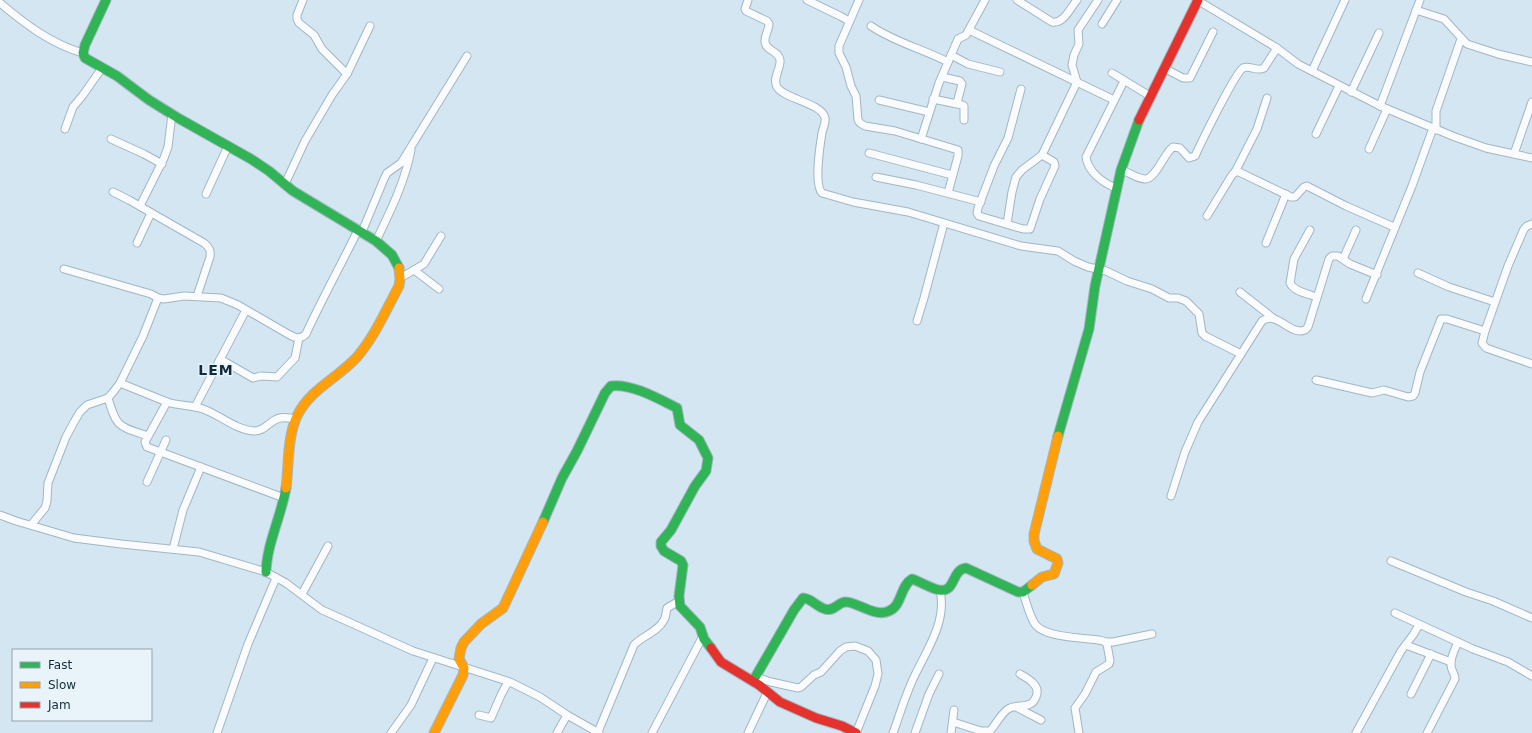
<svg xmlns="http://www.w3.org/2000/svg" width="1532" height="733" viewBox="0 0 1532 733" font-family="'DejaVu Sans',sans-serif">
<rect width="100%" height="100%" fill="#d4e6f2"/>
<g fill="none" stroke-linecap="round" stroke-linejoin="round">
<g stroke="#a2b6c2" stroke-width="9">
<g id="street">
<path d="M303 0 297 15V19L299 23 314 35 322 49 347 74"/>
<path d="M748 0 745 9 746 11 767 21 769 24C769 30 764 36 765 42 766 51 779 51 780 60 781 69 772 78 777 87 784 99 822 103 825 118 826 123 823 128 822 133 820 145 814 185 822 193L853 202 908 212 1021 246 1058 251 1074 261 1088 267 1106 271 1127 281 1152 289 1169 298H1178L1186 301 1199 314 1202 333 1205 336 1241 354"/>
<path d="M807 0 840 16 849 21"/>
<path d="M859 0 839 46V53L846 67 851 86 856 96 858 120 860 123 865 126 895 131 958 150V156L948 193"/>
<path d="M1017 0 1052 22C1064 24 1070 8 1077 0"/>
<path d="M1197 0 1277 48 1298 64 1380 106 1455 137 1486 148 1532 158"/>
<path d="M0 3C25 24 51 44 83 53"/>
<path d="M1416 10 1444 19 1467 44 1498 54 1532 62"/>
<path d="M1102 24 1117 0"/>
<path d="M871 26C894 42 923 49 948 62"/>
<path d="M969 30 1114 100"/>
<path d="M951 55 968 64 1000 72"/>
<path d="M1164 68 1183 78H1190L1213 32"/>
<path d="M1312 71 1345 0"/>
<path d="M1112 73 1150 96"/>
<path d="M942 77 960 81 962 84 957 103"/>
<path d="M1021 89 1008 138 994 166 978 208 977 213 979 216 1023 229H1030L1040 199 1055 166 1054 162 1042 155"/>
<path d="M1351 92 1379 33"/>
<path d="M933 99 962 105 964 106V120"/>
<path d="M879 100 929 112"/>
<path d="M1380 106 1420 0"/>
<path d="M65 129 73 107 83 95 102 68"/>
<path d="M1436 130V111L1461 39"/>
<path d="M1316 134 1339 86"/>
<path d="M111 139 144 154 162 164"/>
<path d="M921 139 939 83 958 39 966 35 985 0"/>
<path d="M1369 149 1387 109"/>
<path d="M869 153 952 175"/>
<path d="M1514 154 1532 102"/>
<path d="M1121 170C1129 172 1137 179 1145 179 1156 179 1164 153 1173 147L1180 148 1189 158 1195 156C1201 143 1235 73 1243 68 1250 65 1257 72 1264 68L1277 48"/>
<path d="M1235 172 1257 129 1267 98"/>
<path d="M876 177 916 185 981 202"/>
<path d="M285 184 305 141 332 95 347 74 370 26"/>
<path d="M1116 188C1103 183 1088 172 1086 157L1124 81"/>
<path d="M113 192 129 200 204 243C209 247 211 250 210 257L197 296"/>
<path d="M206 194 228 146"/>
<path d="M140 206 164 158 168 147 172 114"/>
<path d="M1207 216 1232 175 1235 172H1239L1291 197H1295L1304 187 1307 186 1346 206 1394 227"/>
<path d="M1007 224 1012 192 1016 177 1022 170 1042 155 1077 82 1072 65 1074 55 1079 44 1078 30 1098 0"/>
<path d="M1310 230 1294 259 1290 283C1294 292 1309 294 1317 297"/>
<path d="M362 232 384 179 387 173 401 163 467 56"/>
<path d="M376 241C390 212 405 182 411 150"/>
<path d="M137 243 151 213"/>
<path d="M1266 243 1286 194"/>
<path d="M1343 259 1356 230"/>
<path d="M64 269 151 294 158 298"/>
<path d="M414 270 439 289"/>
<path d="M1418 273 1449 287 1495 302"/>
<path d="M402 277 424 264 441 236"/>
<path d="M1240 292 1273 318"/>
<path d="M1366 299 1412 186 1433 128"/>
<path d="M917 321 924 298 944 223"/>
<path d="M1485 331 1482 343 1486 348 1532 364"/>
<path d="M220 359 253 378 261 376 277 377 295 358 299 338"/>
<path d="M1316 380 1372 393 1384 390 1408 397 1413 396 1415 393 1420 372 1441 319H1447L1485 331 1508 266 1524 229 1527 226 1532 224"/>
<path d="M120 383 167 402"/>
<path d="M108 398C117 428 118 426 148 436"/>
<path d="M195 407 246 310"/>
<path d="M147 482 166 440"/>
<path d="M1171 496 1185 452 1198 422 1262 321C1278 310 1289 336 1305 330L1308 327 1329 259 1332 256H1338L1350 264 1377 275"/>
<path d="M284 498 147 447 145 442 167 402C179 406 192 405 203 409 220 415 236 430 254 431 264 431 267 424 275 420 281 416 289 418 296 419"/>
<path d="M0 515 16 521 74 538 121 544 199 552 266 572 286 583 322 610 331 614 413 651 510 682 540 697 567 715 599 733"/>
<path d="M31 525 45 508 47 501 48 483 66 437 74 422 80 412 87 405 108 398 114 391 120 383 143 336 158 298 164 299 184 296 221 298 238 305 288 334C295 338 300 340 306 334 322 299 341 265 358 230"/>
<path d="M173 549 183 510 201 467"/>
<path d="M1391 561 1466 592 1493 601 1532 618"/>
<path d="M1023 592C1025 599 1031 618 1035 624 1043 636 1076 638 1090 639 1096 640 1103 639 1107 644L1110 661 1109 664 1096 672 1085 694 1075 708 1079 733"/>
<path d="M302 594 328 546"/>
<path d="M1395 613 1473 649 1508 662 1532 676"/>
<path d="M1105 642H1113L1152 634"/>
<path d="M1406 645 1451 662"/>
<path d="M756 677 771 682 798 688 801 687 814 675 821 672 840 651 846 647 855 646 868 651 876 660 878 674 875 686 856 733"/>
<path d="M1411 694 1431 654"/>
<path d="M1016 707 1041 720"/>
<path d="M479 715 491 718 501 695 508 682"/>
<path d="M953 722 981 731H990C996 724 1001 714 1008 709 1015 704 1022 708 1030 704 1033 703 1034 701 1036 697 1041 686 1029 679 1020 674"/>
<path d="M598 732 634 645C642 636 658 632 664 620 666 617 666 612 667 608L679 601"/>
<path d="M217 733 248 644 276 578"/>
<path d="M391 733 411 705 433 658"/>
<path d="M557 733 567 715"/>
<path d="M652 733 703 636"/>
<path d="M748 733 767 693"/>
<path d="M893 733C900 714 906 693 915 675 928 648 947 621 940 590"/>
<path d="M915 733 929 694 939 674"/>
<path d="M951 733 954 710"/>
<path d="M1356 733 1401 651 1413 635 1419 625"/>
<path d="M1427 733 1455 679C1455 673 1451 671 1451 665 1450 658 1455 649 1458 642"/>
</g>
</g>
<g stroke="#a2b6c2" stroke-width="11">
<g id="fast">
<path d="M106 0 85 45 83 53 85 58 117 76 149 100 178 118 251 159 269 171 293 191 376 241 392 255 399 268"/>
<path d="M1058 436 1089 329 1095 286 1121 170 1139 120"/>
<path d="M543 522 562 478 577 451 605 393 611 386C631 383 659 399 677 408L680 425 699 440 708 458 706 471 695 486 671 530 661 542V546L664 551 681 561 683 565 679 596 680 606 700 627 704 639 711 648"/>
<path d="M266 572C267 543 281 517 286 488"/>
<path d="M753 681 794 610 803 598C811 598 817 607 825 609 834 612 837 603 845 602 856 601 875 618 889 611 902 606 900 586 912 579 921 582 930 588 939 590 956 593 951 570 966 568L1018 592H1023L1032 585"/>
</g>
</g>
<g stroke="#a2b6c2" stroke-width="11">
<g id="slow">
<path d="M286 488C289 465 287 438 297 416 310 389 338 378 357 357 375 336 386 310 399 286L400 279 399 268"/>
<path d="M1032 585 1042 577 1054 574 1058 563 1057 559 1037 549 1034 541V534L1058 436"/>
<path d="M434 733 463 675 464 668 459 659 461 648 464 642 481 624 503 608 543 522"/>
</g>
</g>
<g stroke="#a2b6c2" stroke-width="11">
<g id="jam">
<path d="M1139 120 1198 0"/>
<path d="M711 648 721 662 759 685 780 702 816 718 842 726 856 733"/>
</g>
</g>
<use href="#street" stroke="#f9fbfd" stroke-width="7"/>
<use href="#fast" stroke="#30b455" stroke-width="9"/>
<use href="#slow" stroke="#ff9f0a" stroke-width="9"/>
<use href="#jam" stroke="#e5322d" stroke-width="9"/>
</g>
<g text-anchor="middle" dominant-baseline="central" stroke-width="3" stroke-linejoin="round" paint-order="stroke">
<g font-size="14" font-weight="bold" letter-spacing="1" fill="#142c39" stroke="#e8f3fa">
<text x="216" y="370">LEM</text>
</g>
</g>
<rect x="12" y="649" width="140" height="72" fill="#e8f3fa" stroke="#93a3ad"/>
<rect x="20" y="662" width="20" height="6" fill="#30b455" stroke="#93a3ad"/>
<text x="48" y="669" font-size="12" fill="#142c39">Fast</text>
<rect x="20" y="682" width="20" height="6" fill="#ff9f0a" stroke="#93a3ad"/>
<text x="48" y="689" font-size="12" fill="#142c39">Slow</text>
<rect x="20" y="702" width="20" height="6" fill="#e5322d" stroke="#93a3ad"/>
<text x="48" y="709" font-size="12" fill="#142c39">Jam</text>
</svg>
